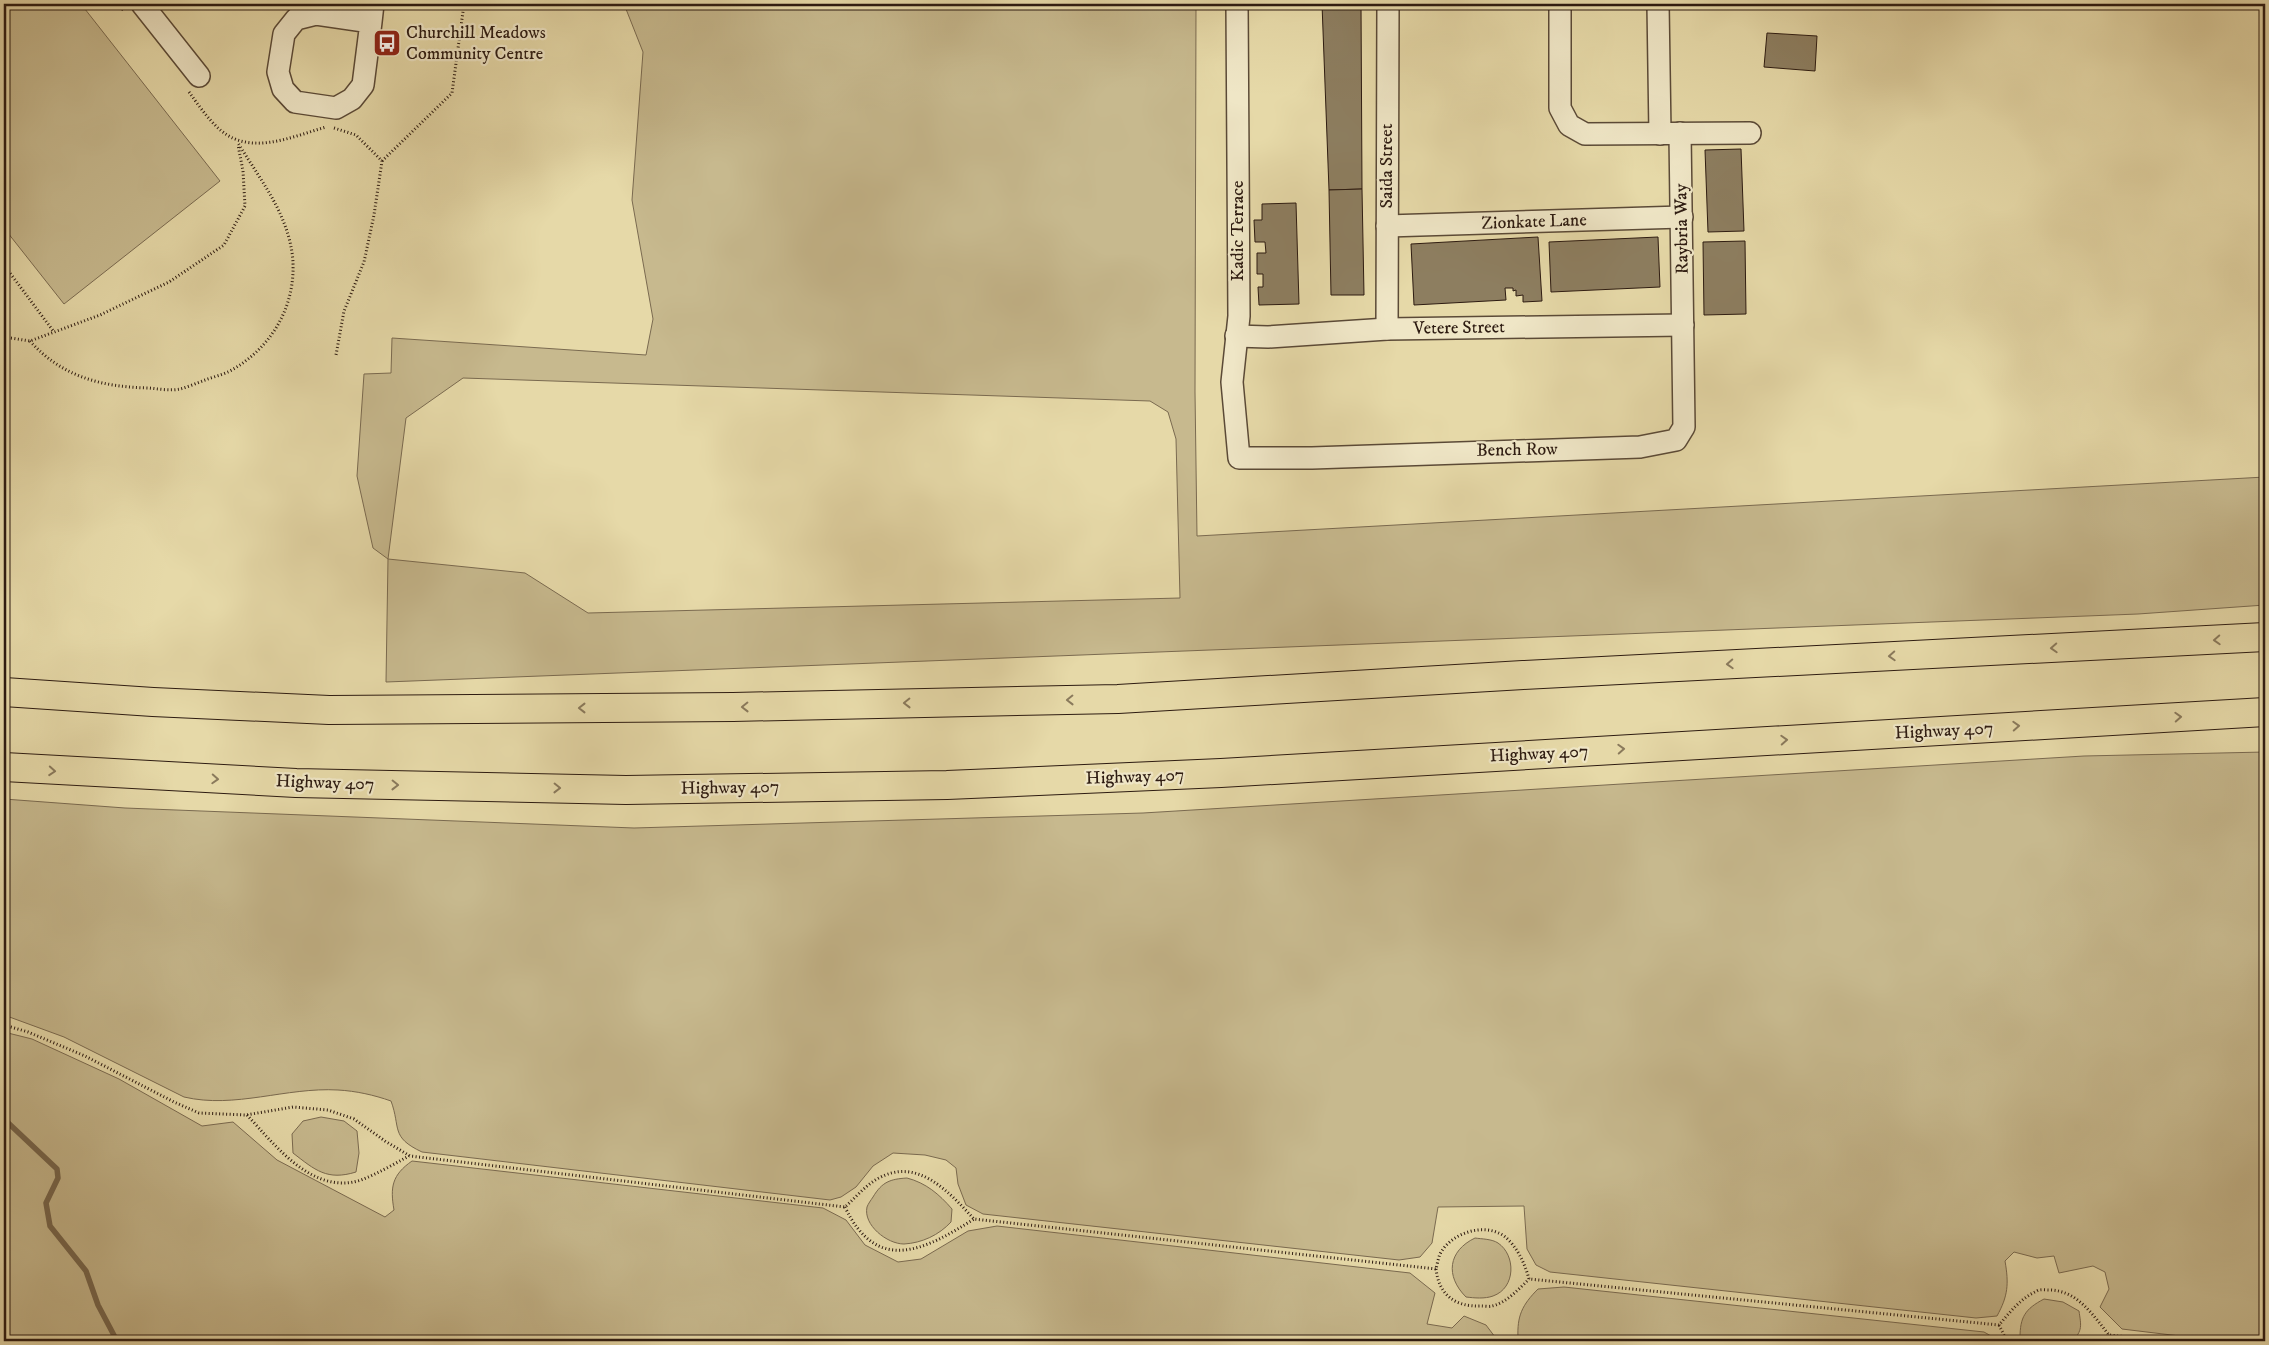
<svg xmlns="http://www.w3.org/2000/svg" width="2269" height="1345" viewBox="0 0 2269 1345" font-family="'IM FELL DW Pica',serif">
<rect width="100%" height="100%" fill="#e6d9a8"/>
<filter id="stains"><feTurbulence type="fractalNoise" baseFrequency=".004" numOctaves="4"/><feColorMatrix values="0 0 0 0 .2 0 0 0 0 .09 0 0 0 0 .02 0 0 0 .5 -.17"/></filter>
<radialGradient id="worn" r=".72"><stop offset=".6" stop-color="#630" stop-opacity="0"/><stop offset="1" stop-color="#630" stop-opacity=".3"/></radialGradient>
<g fill="#c7b98e" stroke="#7a6a50" fill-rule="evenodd">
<path d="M4 4H81L220 181 64 304 4 228Z"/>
<path d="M624 4H1196L1195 392 1197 536 2265 477V605L2138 614 386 682 388 559 373 548 357 476 364 374 391 373 392 338 646 355 653 319 632 200 643 52ZM463 378 1150 401 1168 412 1176 439 1180 598 588 613 525 573 388 559 406 418Z"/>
<path d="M2265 752V1341H2221L2122 1329 2100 1307 2109 1289 2105 1272 2093 1266 2059 1273 2054 1256 2037 1258 2014 1252 2005 1261C2009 1284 2008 1296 1997 1316L1976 1318 1550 1272 1536 1265 1527 1249 1524 1206 1438 1207 1432 1243 1420 1257 1399 1260 983 1214 966 1205 958 1184 956 1168 946 1160 925 1155 893 1153 873 1166 856 1187 841 1197 830 1200 422 1152C390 1137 401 1128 391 1101 374 1095 356 1091 338 1090 286 1087 235 1109 184 1097L64 1037 4 1015V799L125 808 634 828 1143 813 2084 756Z"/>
<path d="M4 1032 32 1039 119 1079 202 1126 233 1122 277 1160 385 1217 394 1210C390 1187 392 1175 412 1161L823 1208 846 1220 865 1245 898 1262 921 1259 968 1231 997 1226 1410 1273 1435 1293 1427 1324 1452 1328 1464 1316 1486 1325 1495 1337 1518 1338C1517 1316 1522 1305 1538 1289L1564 1287 1984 1332 2000 1341H4Z"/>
<path d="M321 1117 344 1121 357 1131 359 1153 356 1172C327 1181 315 1170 293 1153L292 1134 303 1121Z"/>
<path d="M907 1178C926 1183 939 1194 952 1209L951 1222C939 1235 922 1243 904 1244 887 1244 863 1225 867 1207 868 1204 871 1200 873 1197 882 1182 890 1179 907 1178Z"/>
<path d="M1475 1238C1482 1239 1492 1239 1498 1243 1516 1255 1516 1288 1493 1296 1485 1299 1474 1298 1466 1297 1445 1276 1448 1251 1475 1238Z"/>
<path d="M2044 1299 2063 1302 2079 1311C2081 1325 2083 1331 2072 1341H2023L2020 1338C2020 1317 2025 1309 2044 1299Z"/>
</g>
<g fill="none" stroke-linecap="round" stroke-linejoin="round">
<path stroke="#76664d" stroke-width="5.5" d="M4 1119 57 1169 58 1178 46 1203 50 1226 86 1271 98 1305 117 1341"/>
</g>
<g fill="#8d7e60" stroke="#2d1b11">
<path d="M1322 4H1361L1362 189 1329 190Z"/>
<path d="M1767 33 1817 36 1815 71 1764 67Z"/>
<path d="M1741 149 1744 231 1708 232 1705 150Z"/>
<path d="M1362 189 1364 295H1331L1329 190Z"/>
<path d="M1296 203 1299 304 1259 305 1258 287H1263V274H1257V253H1266L1265 242H1255L1254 220H1262V204Z"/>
<path d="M1538 237 1542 301 1523 302V295L1516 296V290L1513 291V288H1505L1506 300 1414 305 1411 244Z"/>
<path d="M1658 237 1660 287 1551 292 1549 242Z"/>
<path d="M1745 241 1746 314 1704 315 1703 242Z"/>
</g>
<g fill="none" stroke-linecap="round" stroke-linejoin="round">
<g stroke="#5b4a37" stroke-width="24">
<g id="minor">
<path d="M142 4 199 76"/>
<path d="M1237 4 1239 316 1232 382 1239 458H1312L1640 447 1676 440 1684 427 1680 133"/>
<path d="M1560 4V108L1569 125 1585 134 1750 133"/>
<path d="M1658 4 1660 134"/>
<path d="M371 22 316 14 296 19 284 34 278 72 283 89 295 102 336 108 352 99 363 85 371 22 373 4"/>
<path d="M1387 226 1682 217"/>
<path d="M1387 329 1388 4"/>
<path d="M1236 336 1268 337 1387 329 1683 325"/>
</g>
</g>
<g stroke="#2d1b11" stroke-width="30">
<g id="highway">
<path d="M4 692 153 702 329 710 733 707 1118 699 1523 675 2265 637"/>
<path d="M4 767 296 783 626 790 947 785 1221 773 2265 712"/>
</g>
</g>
<g stroke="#2d1b11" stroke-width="3" stroke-dasharray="1 2.5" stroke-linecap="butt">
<path d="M118 4 124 11"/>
<path d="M189 92C197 103 205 115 215 125 246 158 288 138 326 127"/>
<path d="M334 128 356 135 382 161 374 215 364 262 344 311 336 355"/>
<path d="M382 161 452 93 464 4"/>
<path d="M4 265 54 332"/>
<path d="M4 337 30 341 100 315 169 282 224 245 245 206 243 171 238 145"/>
<path d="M30 341C62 377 102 387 149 388 159 389 170 391 180 389 188 387 197 383 205 380 213 377 222 375 230 371 270 349 295 309 293 262 290 216 261 181 238 143"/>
<path d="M4 1025 28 1032 85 1056 174 1102 199 1113 246 1115 293 1107 328 1110 354 1119 385 1141 410 1156 845 1207C855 1198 865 1186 877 1179 917 1156 948 1191 974 1219L1436 1269C1437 1265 1438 1259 1440 1254 1451 1233 1484 1222 1504 1236 1517 1246 1525 1264 1529 1279L1999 1325C2010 1312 2021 1298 2037 1291 2040 1289 2045 1290 2049 1290 2077 1290 2093 1315 2109 1335L2164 1341"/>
<path d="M247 1115C275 1145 313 1196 361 1180 377 1174 394 1164 409 1156"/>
<path d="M845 1207C877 1275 925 1250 974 1219"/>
<path d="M1436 1269C1439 1295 1455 1307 1481 1306 1484 1306 1489 1307 1492 1306 1506 1303 1519 1289 1529 1279"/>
<path d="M1999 1325 2007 1341"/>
<path d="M2100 1341 2109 1335"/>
</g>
<use href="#minor" stroke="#efe6c6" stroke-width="21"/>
<use href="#highway" stroke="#e6d9a8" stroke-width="28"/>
</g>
<defs><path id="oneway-chevron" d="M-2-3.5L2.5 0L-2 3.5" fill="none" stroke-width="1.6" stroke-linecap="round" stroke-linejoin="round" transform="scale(1.25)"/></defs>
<g stroke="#8a7a5c">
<use href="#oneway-chevron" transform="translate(2217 640) rotate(177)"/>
<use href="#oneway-chevron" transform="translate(2054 648) rotate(177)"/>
<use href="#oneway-chevron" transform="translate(1892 656) rotate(177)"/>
<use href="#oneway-chevron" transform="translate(1730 664) rotate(177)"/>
<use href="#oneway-chevron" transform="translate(1070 700) rotate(179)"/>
<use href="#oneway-chevron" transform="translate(907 703) rotate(179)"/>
<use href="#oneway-chevron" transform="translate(745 707) rotate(179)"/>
<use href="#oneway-chevron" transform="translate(582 708) rotate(180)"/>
<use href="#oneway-chevron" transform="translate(2178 717) rotate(-3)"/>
<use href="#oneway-chevron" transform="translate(2016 726) rotate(-3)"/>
<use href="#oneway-chevron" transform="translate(1784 740) rotate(-3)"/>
<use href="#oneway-chevron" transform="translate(1621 749) rotate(-3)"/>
<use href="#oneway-chevron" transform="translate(52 771) rotate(4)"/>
<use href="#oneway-chevron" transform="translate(215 779) rotate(3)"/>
<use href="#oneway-chevron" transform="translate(395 785) rotate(1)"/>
<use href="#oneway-chevron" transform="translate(557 788) rotate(1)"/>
</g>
<defs>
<g id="bus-square" transform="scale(1.4375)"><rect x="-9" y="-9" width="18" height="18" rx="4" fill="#8f2418" stroke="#efe6c6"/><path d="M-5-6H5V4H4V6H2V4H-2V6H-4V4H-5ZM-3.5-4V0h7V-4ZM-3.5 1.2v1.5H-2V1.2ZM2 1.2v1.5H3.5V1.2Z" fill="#fff"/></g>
</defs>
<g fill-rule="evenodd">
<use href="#bus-square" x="387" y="43"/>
</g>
<g text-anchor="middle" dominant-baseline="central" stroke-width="4.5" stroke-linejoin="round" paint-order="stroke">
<g font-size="18" fill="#2d1b11" stroke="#efe6c6" text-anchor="start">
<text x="406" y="33">Churchill Meadows<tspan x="406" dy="21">Community Centre</tspan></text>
</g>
<g font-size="18" fill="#2d1b11" stroke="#efe6c6">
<text transform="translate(1387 166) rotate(-90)">Saida Street</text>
<text transform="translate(1534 222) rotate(-2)">Zionkate Lane</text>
<text transform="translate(1682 229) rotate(-91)">Raybria Way</text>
<text transform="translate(1238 231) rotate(-90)">Kadic Terrace</text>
<text transform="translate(1459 328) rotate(-1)">Vetere Street</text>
<text transform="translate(1517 450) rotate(-1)">Bench Row</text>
<text transform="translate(1944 731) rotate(-3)">Highway 407</text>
<text transform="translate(1539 754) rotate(-3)">Highway 407</text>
<text transform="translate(1135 777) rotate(-2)">Highway 407</text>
<text transform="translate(325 783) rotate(2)">Highway 407</text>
<text transform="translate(730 788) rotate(-1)">Highway 407</text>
</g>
</g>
<rect width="2269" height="1345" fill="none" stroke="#e6d9a8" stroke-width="20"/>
<rect x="5" y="5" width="2259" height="1335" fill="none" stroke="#2d1b11" stroke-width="2.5"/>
<rect x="10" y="10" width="2249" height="1325" fill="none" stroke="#2d1b11"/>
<rect width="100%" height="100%" filter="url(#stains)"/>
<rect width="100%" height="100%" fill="url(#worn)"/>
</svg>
